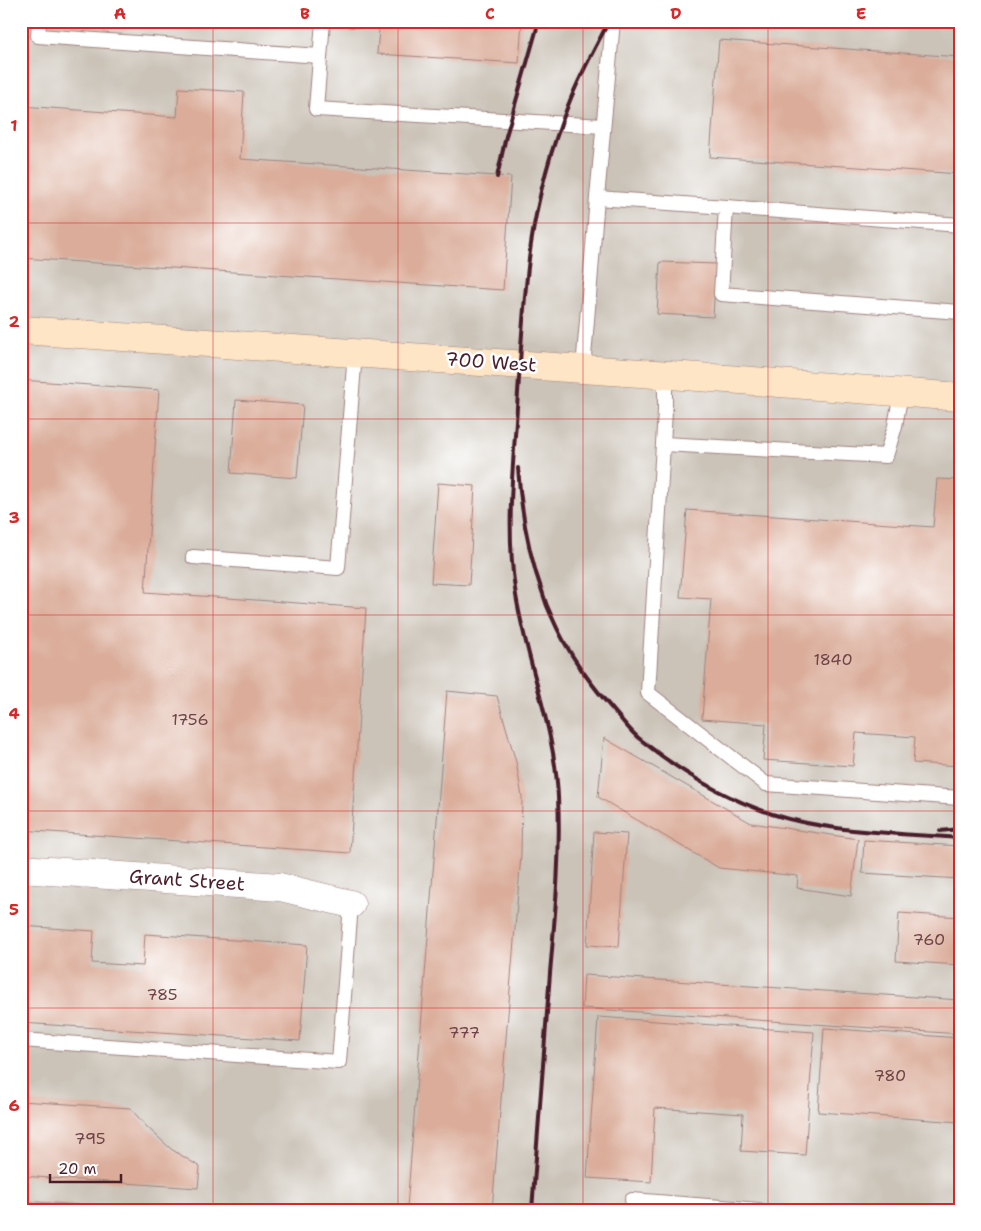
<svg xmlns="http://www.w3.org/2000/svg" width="981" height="1231" viewBox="0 0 981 1231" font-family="'Shantell Sans',sans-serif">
<rect width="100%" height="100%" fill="#fff"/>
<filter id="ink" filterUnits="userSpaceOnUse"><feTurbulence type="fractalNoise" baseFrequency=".02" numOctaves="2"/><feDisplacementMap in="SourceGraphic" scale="10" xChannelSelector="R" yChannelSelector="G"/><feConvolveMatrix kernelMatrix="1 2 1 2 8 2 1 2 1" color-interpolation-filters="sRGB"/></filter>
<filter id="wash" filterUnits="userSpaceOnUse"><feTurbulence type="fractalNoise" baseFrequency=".0096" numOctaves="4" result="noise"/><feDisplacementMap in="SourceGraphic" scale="20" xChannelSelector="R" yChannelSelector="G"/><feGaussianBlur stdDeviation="1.12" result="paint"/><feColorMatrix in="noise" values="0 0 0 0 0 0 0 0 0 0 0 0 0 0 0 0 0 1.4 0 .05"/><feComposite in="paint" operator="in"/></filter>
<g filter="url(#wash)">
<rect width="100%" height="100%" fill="#f7e6d2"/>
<rect fill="#cbc3b8" x="21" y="21" width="939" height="1189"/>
<g id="blocks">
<g fill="#daac99">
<path d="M348 21H522L519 63 377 54 379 29 348 27Z"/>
<path d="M719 40 960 57V174L710 157Z"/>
<path d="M179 88 244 92 240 159 511 177 503 290 21 258V106L177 117Z"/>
<path d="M660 262 716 264 713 317 657 314Z"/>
<path d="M21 380 159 390 145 592 366 608 350 853 21 830Z"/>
<path d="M236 400 303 405 297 478 231 473Z"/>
<path d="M937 479 960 480V766L913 763 915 737 856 733 853 766 763 760 766 724 702 719 711 599 680 597 687 510 933 527Z"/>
<path d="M438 483 475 486 469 585 431 583Z"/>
<path d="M447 691 497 696 516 762 522 797 521 855 492 1210H428L407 1208Z"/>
<path d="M604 738 751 823 858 839 851 896 797 888 798 876 719 868 598 797Z"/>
<path d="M594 832 627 834 619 947 587 945Z"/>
<path d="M864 840 960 846V879L862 873Z"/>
<path d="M899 913 960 917V965L896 961Z"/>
<path d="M21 926 94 931 92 963 143 966 145 934 307 945 300 1041 21 1023Z"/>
<path d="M584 975 960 1000V1034L582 1008Z"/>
<path d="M598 1017 814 1032 805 1155 741 1151 743 1114 655 1108 651 1182 587 1178Z"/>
<path d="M824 1028 960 1038V1122L818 1112Z"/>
<path d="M21 1101 130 1108 147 1127 171 1149 200 1167 198 1188 21 1176Z"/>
<path d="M21 1201 126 1208V1210H21Z"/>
</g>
</g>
</g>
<g filter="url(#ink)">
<use href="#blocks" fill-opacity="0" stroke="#a0827e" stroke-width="1"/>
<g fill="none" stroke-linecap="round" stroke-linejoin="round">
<g stroke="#a0827e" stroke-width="16">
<g id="lane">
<path d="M39 21 38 36 320 56"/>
<path d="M323 21 316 109 603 126"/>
<path d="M597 198 613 21"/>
<path d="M726 207 960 225"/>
<path d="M583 369 597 198 726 207 721 294 960 312"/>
<path d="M665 374V411L648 693 766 784 960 798"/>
<path d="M663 444 886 456 895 426 901 393"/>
<path d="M193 557 338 568 355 353"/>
<path d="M21 1040 339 1062 351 904"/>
<path d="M632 1200 759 1210"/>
</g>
</g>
<g stroke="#a0827e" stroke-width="29">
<path id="street" d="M21 869 280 887 351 904"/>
</g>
<g stroke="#a0827e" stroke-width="29">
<path id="secondary" d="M21 330 727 379 960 397"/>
</g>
<use href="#lane" stroke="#fff" stroke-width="14"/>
<use href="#street" stroke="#fff" stroke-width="28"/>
<use href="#secondary" stroke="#fee5c5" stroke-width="28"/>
<g stroke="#4a1f2b" stroke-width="4">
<path d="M497 177 506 136 539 21"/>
<path d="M518 468C521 512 528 553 543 594 545 601 548 609 551 615 568 655 592 686 620 718 627 726 633 734 641 740 680 772 725 798 772 814 830 833 899 833 960 838"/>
<path d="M940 831 960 829"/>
<path d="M532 1210C538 1131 544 1052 550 973 555 915 561 856 558 797 555 726 525 659 515 589 506 528 513 468 517 407 521 353 523 298 531 244 538 196 551 148 569 103 580 75 595 48 609 21"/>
</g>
</g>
</g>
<path fill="none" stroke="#d62828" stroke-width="1" stroke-opacity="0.55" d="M213 21V1210M398 21V1210M583 21V1210M768 21V1210M21 223H960M21 419H960M21 615H960M21 811H960M21 1008H960"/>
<g text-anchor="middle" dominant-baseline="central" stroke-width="5" stroke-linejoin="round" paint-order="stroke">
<g font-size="16" fill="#6e4246">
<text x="833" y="659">1840</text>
<text x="190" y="719">1756</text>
<text x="929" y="939">760</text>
<text x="162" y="994">785</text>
<text x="464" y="1032">777</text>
<text x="890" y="1075">780</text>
<text x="90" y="1138">795</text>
</g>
<g font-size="19" fill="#4a1f2b" stroke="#fff">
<text transform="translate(491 362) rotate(4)">700 West</text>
<text transform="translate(187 880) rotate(4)">Grant Street</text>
</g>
</g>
<rect width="981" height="1231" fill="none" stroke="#fff" stroke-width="55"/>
<path d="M50 1174v8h71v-8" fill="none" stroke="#4a1f2b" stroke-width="2.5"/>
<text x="58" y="1174" font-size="15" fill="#4a1f2b" stroke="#ffffff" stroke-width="4" paint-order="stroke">20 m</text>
<rect x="28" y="28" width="926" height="1176" fill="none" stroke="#d62828" stroke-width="2"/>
<g font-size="16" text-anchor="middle" font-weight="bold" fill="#d62828">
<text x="120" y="19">A</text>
<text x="305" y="19">B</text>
<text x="490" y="19">C</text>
<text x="676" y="19">D</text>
<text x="861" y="19">E</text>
<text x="14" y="131">1</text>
<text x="14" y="327">2</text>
<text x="14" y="523">3</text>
<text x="14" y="719">4</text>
<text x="14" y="915">5</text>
<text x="14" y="1111">6</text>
</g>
</svg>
